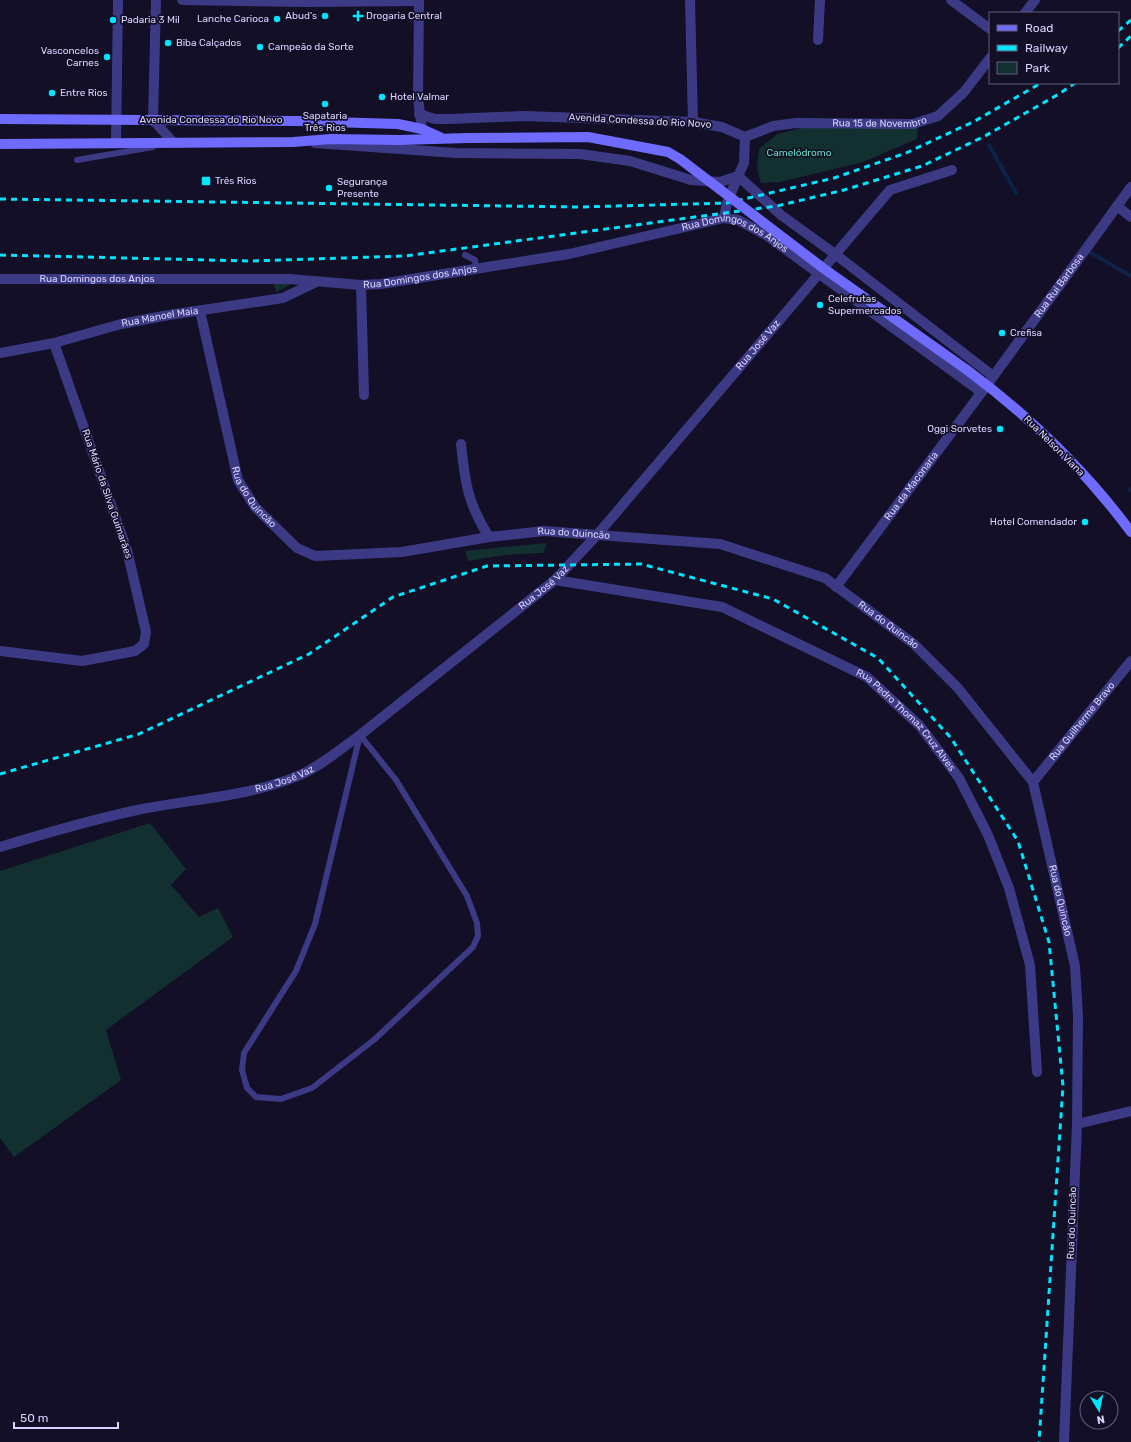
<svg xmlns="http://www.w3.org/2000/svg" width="1131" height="1442" viewBox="0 0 1131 1442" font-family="Rubik,sans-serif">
<rect width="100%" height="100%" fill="#130f26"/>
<g fill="#12302f">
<path d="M806 127 918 128 917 139 863 162 780 182 761 183 757 168 759 149 777 134Z"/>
<path d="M273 282H296L276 292Z"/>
<path d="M547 543 543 553 505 555 468 561 465 551Z"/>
<path d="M150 823 186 869 171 885 199 917 218 908 233 937 106 1030 121 1080 14 1157 0 1138V871Z"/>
</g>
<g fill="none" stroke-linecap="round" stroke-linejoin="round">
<g stroke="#0c2248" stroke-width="4">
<path d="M989 145 1016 193"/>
<path d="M1089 252 1131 276"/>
<path d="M1130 490 1131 489"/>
</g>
<g stroke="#3d3a85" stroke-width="6">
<path d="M77 160 153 147"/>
<path d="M465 255 475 260 476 270"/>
<path d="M360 735 396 780 467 896 477 923 478 936 473 947 375 1039 312 1088 281 1099 256 1097 247 1088 242 1070 244 1053 296 971 315 924Z"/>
</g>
<g stroke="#3d3a85" stroke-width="10">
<path d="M156 0 153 120 173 142"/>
<path d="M182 0 307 2 419 1"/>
<path d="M419 0 418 98 422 129"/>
<path d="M690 0 693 122"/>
<path d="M951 0 990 29"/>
<path d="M1025 13 1035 0"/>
<path d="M818 40 820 0"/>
<path d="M419 114 435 119H449L525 116 693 122 722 127 745 137"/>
<path id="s1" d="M745 137 773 126 796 123 913 124 938 116 964 92 990 58"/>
<path d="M116 143 118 0"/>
<path d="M315 143 456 153 580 154 630 161 691 180 720 182 738 176 744 163 745 137"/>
<path d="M1117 206 1131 217"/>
<path d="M724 218 727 203 738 176 781 215 835 254 993 376"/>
<path id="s2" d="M0 279H290L361 285 381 284 569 254 724 218 738 220 766 235 981 392"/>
<path d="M361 285 364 395"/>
<path id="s3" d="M200 311 238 480 255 507 297 548 315 556 402 552 489 537 544 531 720 544 825 578 914 644 958 688 1033 782 1075 966 1078 1016 1077 1124 1064 1442"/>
<path id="s4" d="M0 353 54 343 121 324 169 315 283 298 316 282"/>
<path d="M461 444C465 483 468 504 489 537"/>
<path id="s5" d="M555 580 722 607 867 677 920 726 959 778 988 835 1009 888 1030 965 1037 1072"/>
<path id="s6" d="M836 587 987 385 1131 187"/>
<path d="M0 651 82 661 135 651 144 644 146 632 127 550 54 343"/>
<path id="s7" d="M1033 782 1131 661"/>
<path id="s8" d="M0 847C46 833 91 820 137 810 191 799 249 797 300 775 322 765 341 749 360 735L555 580 597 535 890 190 952 170"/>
<path d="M1077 1124 1131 1111"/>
</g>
<g stroke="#6f6bff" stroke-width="10">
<path d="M0 119 297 121 398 124 422 129 440 137"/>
<path d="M0 144 293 142 331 139 399 140 468 138"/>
<path d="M967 370C1029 416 1085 470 1131 532"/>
</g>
<g stroke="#00e5ff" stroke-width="3" stroke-dasharray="6 5" stroke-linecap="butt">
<path d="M1118 31 1131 20"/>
<path d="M1118 48 1131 36"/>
<path d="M0 199 580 207 727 203 834 178 906 153 975 121 1041 83"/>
<path d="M0 255 251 261 405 256 777 206 844 190 922 166 985 136 1059 94 1075 83"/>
<path d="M0 774 139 734 309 654 393 597 487 566 641 564 773 599 878 658 951 738 1018 841 1049 942 1063 1086 1039 1442"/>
</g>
<path stroke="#6f6bff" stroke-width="10" d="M468 138 588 137 668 152 680 159 823 268 967 370"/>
</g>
<g fill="#00e5ff" stroke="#130f26" stroke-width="1.5">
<circle cx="325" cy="16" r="4"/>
<path d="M356 10h4v4h4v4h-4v4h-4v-4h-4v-4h4z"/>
<circle cx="277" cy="19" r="4"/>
<circle cx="113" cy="20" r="4"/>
<circle cx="168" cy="43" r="4"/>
<circle cx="260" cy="47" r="4"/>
<circle cx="107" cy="57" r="4"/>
<circle cx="52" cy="93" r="4"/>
<circle cx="382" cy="97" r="4"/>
<circle cx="325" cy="104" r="4"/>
<rect x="201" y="176" width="10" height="10" rx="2"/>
<circle cx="329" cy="188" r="4"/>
<circle cx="820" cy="305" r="4"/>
<circle cx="1002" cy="333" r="4"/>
<circle cx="1000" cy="429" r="4"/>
<circle cx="1085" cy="522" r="4"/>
</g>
<g text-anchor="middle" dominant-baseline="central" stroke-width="3.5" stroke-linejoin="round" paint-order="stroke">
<g font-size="10" fill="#d9d4ff" stroke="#130f26" text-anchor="start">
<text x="317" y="16" text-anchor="end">Abud's</text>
<text x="366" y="16">Drogaria Central</text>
<text x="269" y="19" text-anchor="end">Lanche Carioca</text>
<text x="121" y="20">Padaria 3 Mil</text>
<text x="176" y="43">Biba Calçados</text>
<text x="268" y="47">Campeão da Sorte</text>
<text x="99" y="51" text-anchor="end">Vasconcelos<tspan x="99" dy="12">Carnes</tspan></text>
<text x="60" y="93">Entre Rios</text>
<text x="390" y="97">Hotel Valmar</text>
<text x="325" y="116" text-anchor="middle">Sapataria<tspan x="325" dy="12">Três Rios</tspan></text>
<text x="215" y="181">Três Rios</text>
<text x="337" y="182">Segurança<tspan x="337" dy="12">Presente</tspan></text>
<text x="828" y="299">Celefrutas<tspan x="828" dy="12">Supermercados</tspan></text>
<text x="1010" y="333">Crefisa</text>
<text x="992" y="429" text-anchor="end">Oggi Sorvetes</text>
<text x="1077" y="522" text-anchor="end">Hotel Comendador</text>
</g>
<g font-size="10" fill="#d9d4ff" stroke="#130f26">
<text x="211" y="120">Avenida Condessa do Rio Novo</text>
<text transform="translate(640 121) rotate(3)">Avenida Condessa do Rio Novo</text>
<text stroke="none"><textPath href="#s1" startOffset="137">Rua 15 de Novembro</textPath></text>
<text stroke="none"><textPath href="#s2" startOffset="745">Rua Domingos dos Anjos</textPath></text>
<text stroke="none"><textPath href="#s2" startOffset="421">Rua Domingos dos Anjos</textPath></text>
<text stroke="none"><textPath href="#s2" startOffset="97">Rua Domingos dos Anjos</textPath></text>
<text stroke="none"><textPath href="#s6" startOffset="375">Rua Rui Barbosa</textPath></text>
<text stroke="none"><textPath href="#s4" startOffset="164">Rua Manoel Maia</textPath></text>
<text stroke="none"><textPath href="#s8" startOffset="941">Rua José Vaz</textPath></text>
<text transform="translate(1054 446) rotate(45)">Rua Nelson Viana</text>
<text stroke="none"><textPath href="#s6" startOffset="126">Rua da Maconaria</textPath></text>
<text transform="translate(107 494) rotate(71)">Rua Mário da Silva Guimarães</text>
<text stroke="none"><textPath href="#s3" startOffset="196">Rua do Quincão</textPath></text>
<text stroke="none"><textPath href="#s3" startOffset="544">Rua do Quincão</textPath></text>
<text stroke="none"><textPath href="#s8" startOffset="617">Rua José Vaz</textPath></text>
<text stroke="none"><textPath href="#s3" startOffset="880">Rua do Quincão</textPath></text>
<text stroke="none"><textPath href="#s7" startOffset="78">Rua Guilherme Bravo</textPath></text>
<text stroke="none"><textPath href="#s5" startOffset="388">Rua Pedro Thomaz Cruz Alves</textPath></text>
<text stroke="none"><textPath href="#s8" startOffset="293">Rua José Vaz</textPath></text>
<text stroke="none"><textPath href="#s3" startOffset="1216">Rua do Quincão</textPath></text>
<text transform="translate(1072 1223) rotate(-88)">Rua do Quincão</text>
</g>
<g font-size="10" fill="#5fe0c0" stroke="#130f26">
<text x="799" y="153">Camelódromo</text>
</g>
</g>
<rect x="989" y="12" width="130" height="72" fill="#130f26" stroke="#625e7d"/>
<rect x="997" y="25" width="20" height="6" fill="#6f6bff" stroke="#625e7d"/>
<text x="1025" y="32" font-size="12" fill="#d9d4ff">Road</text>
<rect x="997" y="45" width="20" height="6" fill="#00e5ff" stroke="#625e7d"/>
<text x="1025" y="52" font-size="12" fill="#d9d4ff">Railway</text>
<rect x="997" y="62" width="20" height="12" fill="#12302f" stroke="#625e7d"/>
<text x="1025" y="72" font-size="12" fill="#d9d4ff">Park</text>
<g transform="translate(1099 1410) rotate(170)"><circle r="19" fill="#130f26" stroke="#625e7d"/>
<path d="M0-3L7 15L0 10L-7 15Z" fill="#00e5ff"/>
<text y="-6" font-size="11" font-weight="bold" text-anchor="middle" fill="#d9d4ff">N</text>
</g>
<path d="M14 1422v6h104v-6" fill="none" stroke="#d9d4ff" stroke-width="2"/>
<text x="20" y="1422" font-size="12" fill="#d9d4ff" stroke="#130f26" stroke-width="3" paint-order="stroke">50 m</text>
</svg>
